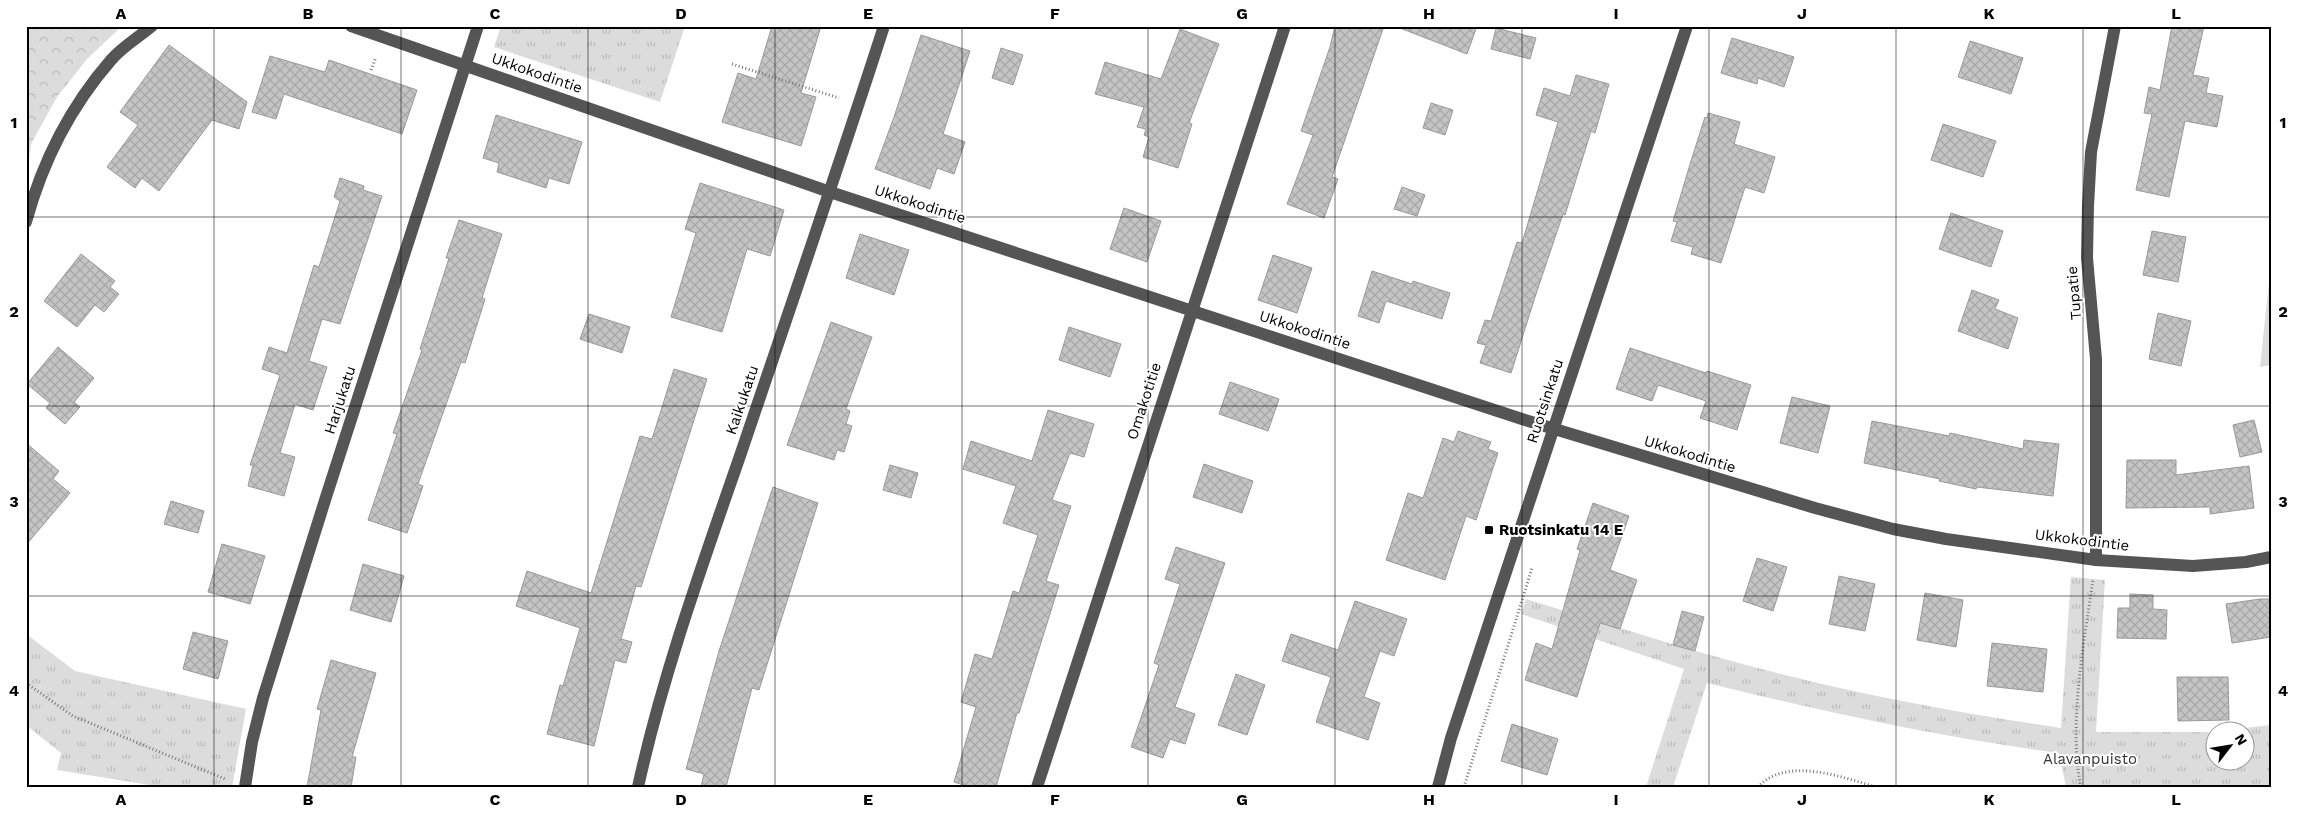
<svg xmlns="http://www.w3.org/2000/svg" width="2297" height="813" viewBox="0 0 2297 813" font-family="'Work Sans',sans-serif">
<defs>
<pattern id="grass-tufts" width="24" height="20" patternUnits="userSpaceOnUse" patternTransform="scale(1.25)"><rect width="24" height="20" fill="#dcdcdc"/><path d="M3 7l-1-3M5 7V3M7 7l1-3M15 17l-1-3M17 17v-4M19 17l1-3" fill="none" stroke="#bbb"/></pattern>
<pattern id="forest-crowns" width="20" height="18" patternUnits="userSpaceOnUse" patternTransform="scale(1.25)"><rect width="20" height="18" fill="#dcdcdc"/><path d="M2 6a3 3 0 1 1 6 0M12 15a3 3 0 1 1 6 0" fill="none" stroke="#bbb"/></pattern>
<pattern id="building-cross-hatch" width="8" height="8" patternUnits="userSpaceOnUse" patternTransform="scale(1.25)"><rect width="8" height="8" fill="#c4c4c4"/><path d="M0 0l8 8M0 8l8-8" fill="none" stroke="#a7a7a7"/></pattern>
</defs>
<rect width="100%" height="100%" fill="#fff"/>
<g fill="url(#grass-tufts)">
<path d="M501 26H685L660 102 494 47Z"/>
<path d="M2071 577 2105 580 2096 732H2214V760H2244V730H2227L2271 725V787H2066L2059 753C1938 737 1825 712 1707 683L1673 787H1646L1684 669 1521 614 1526 599C1612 625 1698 654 1785 675 1876 698 1968 714 2061 728Z"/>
<path d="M26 634 75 671 246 709 232 787H162L57 770 61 753 26 725Z"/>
</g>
<path fill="url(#forest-crowns)" d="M26 26H122L87 59 57 97 31 144 26 186Z"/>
<path fill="#dcdcdc" d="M2271 263V365L2260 367Z"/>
<g fill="url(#building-cross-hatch)" stroke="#999">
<path d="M772 26H821L801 93 816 97 801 146 722 122 738 73 756 79Z"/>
<path d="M1335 26H1384L1332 177 1338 179 1324 218 1287 204 1313 135 1301 131 1330 47Z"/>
<path d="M1400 26H1477L1467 54 1400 28Z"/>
<path d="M2172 26H2204L2193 75 2209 78 2206 93 2223 96 2217 127 2185 121 2169 197 2136 190 2152 114 2144 113 2149 87 2160 90Z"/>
<path d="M1496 28 1536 38 1530 59 1491 49Z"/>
<path d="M1180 29 1219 44 1189 123 1192 124 1178 168 1143 157 1149 137 1144 135 1146 129 1137 127 1144 107 1095 94 1105 62 1161 79Z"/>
<path d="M921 35 970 51 943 134 965 142 954 174 937 168 930 189 875 169 894 117Z"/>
<path d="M1732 38 1794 57 1784 87 1758 78 1757 84 1721 73Z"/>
<path d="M1970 41 2023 58 2011 94 1958 77Z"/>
<path d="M169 45 247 102 239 129 212 120 159 191 142 178 135 188 107 167 138 125 120 112Z"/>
<path d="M1001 48 1023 55 1013 85 992 78Z"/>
<path d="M270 56 325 72 329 60 417 90 402 134 284 94 276 119 252 112Z"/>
<path d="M1576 75 1609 84 1595 133 1591 131 1565 215 1563 214 1536 294 1511 373 1480 363 1486 345 1477 343 1485 320 1491 321 1517 242 1522 243 1558 122 1536 115 1544 88 1570 96Z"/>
<path d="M1431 103 1453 110 1445 135 1423 128Z"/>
<path d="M1708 113 1740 122 1734 144 1775 157 1764 193 1745 187 1721 263 1691 254 1693 247 1671 241 1677 222 1673 221 1691 161 1705 117 1707 118Z"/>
<path d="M496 115 582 142 569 184 549 178 546 188 497 172 499 163 483 158Z"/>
<path d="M1943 124 1996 141 1983 177 1931 160Z"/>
<path d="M340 178 364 186 363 190 382 196 340 324 322 319 309 361 327 367 313 410 295 404 280 453 295 457 284 496 248 486 253 465H250L280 375 262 369 269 347 287 353 314 265 319 267 340 201 334 197Z"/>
<path d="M700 183 784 210 770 256 747 249 722 332 671 317 696 233 685 229Z"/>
<path d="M1402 187 1425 195 1417 216 1394 209Z"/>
<path d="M1124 208 1161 221 1147 262 1110 249Z"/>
<path d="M1951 213 2003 231 1991 267 1939 249Z"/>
<path d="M459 220 502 234 482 298 485 299 465 363 461 362 418 484 423 486 407 533 368 520 397 434 393 433 422 350 420 349 449 258H446Z"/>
<path d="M2152 231 2186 237 2178 282 2143 275Z"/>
<path d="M860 234 909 250 894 295 846 278Z"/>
<path d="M81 254 115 281 110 287 119 294 104 312 95 305 77 327 44 301Z"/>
<path d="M1273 255 1312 268 1297 313 1258 300Z"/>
<path d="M1372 271 1412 284 1413 281 1450 293 1442 319 1386 301 1379 323 1358 316Z"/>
<path d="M1972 290 1999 300 1995 309 2018 318 2008 349 1958 331Z"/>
<path d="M2158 313 2191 321 2181 366 2149 359Z"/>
<path d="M589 314 630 327 622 353 580 339Z"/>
<path d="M831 322 872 337 846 409 850 411 846 424 852 426 844 452 837 450 834 460 787 445Z"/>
<path d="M1069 327 1121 344 1110 377 1059 360Z"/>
<path d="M58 347 94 378 74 402 80 407 65 424 46 408 50 403 27 384Z"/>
<path d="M1630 348 1706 373 1707 371 1751 385 1737 430 1700 418 1706 401 1658 385 1652 401 1616 389Z"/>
<path d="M674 369 707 379 641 587 636 586 621 639 632 642 626 663 615 660 594 746 547 734 560 685 563 686 580 628 516 606 527 571 591 593 640 436 652 439Z"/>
<path d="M1230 382 1279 399 1268 431 1219 414Z"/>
<path d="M1792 397 1830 406 1818 453 1780 443Z"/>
<path d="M1048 410 1094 424 1084 457 1070 453 1052 500 1071 506 1046 581 1059 585 1019 713H1017L996 787H970L954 782 976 707 961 702 975 654 992 659 1013 591 1019 593 1038 535 1003 523 1016 486 963 469 971 441 1032 461Z"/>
<path d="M2254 420 2262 452 2240 457 2233 425Z"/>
<path d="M1872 421 1949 436 1950 433 2023 449 2024 440 2059 444 2053 496 1977 487 1976 489 1939 481 1940 479 1864 463Z"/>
<path d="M1458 431 1491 442 1488 449 1498 453 1476 520 1466 516 1445 580 1386 560 1408 493 1423 498 1443 438 1454 442Z"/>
<path d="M26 443 59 471 53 479 70 493 26 545Z"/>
<path d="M2127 460H2176V475L2249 466 2254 508 2210 514V507L2126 508Z"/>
<path d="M1204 464 1253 481 1242 513 1193 497Z"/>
<path d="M890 465 918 473 911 498 883 490Z"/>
<path d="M773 487 818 503 759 690 752 688 726 787H701L704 774 686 769 719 651Z"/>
<path d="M171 501 204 511 198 533 164 524Z"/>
<path d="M1593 503 1629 516 1610 570 1637 580 1620 629 1600 623 1577 697 1525 680 1536 643 1552 649 1580 550 1577 549Z"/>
<path d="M222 544 265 556 250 604 208 592Z"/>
<path d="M1176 547 1225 563 1175 707 1195 714 1185 744 1170 739 1163 758 1131 747 1159 665 1154 663 1180 584 1165 579Z"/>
<path d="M1757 558 1787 567 1773 611 1743 601Z"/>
<path d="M363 564 404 576 391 622 350 610Z"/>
<path d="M1839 576 1875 584 1865 631 1829 624Z"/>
<path d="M1925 593 1963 600 1956 647 1917 640Z"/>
<path d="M2130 594 2153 595V609L2167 610 2166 639 2117 638 2118 608H2130Z"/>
<path d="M2260 599H2271V637L2232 643 2226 604Z"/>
<path d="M1355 601 1407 619 1394 656 1380 651 1364 697 1380 703 1368 740 1316 722 1331 677 1282 661 1291 634 1338 650Z"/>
<path d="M1682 611 1704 617 1695 651 1673 645Z"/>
<path d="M193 632 228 641 218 679 183 669Z"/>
<path d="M1992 643 2047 649 2043 692 1987 686Z"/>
<path d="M331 660 376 673 352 757H356L351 787H307L321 710 317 709Z"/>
<path d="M1236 674 1265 685 1247 735 1218 725Z"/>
<path d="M2177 677H2228L2229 720 2178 721Z"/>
<path d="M1512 724 1558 739 1547 775 1501 761Z"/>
</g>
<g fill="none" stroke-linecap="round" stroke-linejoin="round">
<g stroke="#777" stroke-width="3" stroke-dasharray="1 2.5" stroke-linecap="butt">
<path d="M732 64 839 98"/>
<path d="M371 70 376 57"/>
<path d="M26 683 73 716 225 779"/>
<path d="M1464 787 1532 568"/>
<path d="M1758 787C1787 756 1841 777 1876 787"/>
<path d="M2081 787C2068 726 2084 642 2093 580"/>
</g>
<g stroke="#555" stroke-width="12">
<path d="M351 26 830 192 1525 420 1815 508 1893 529 1946 539 2096 560 2193 566 2246 562 2271 557"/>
<path d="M26 222C42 163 71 106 111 60 122 47 139 37 152 26"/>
<path d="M2096 560V359L2087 258 2088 206 2091 152 2115 26"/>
<path d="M245 787 252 742 263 698 326 497 478 26"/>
<path d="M638 787C663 673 703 563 741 453 789 311 838 169 884 26"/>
<path d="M1037 787 1285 26"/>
<path d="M1438 787 1451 738 1687 26"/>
</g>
</g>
<path fill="none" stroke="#000" stroke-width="1" stroke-opacity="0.55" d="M214 26V787M401 26V787M588 26V787M775 26V787M962 26V787M1148 26V787M1335 26V787M1522 26V787M1709 26V787M1896 26V787M2083 26V787M26 217H2271M26 406H2271M26 596H2271"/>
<rect fill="#000" stroke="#fff" stroke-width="2" x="1484" y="525" width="10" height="10" rx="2.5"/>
<g text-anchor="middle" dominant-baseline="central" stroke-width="4" stroke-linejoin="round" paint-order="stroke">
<g font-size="15" fill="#000" stroke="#fff">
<text transform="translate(537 73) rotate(19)">Ukkokodintie</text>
<text transform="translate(920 204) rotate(18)">Ukkokodintie</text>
<text transform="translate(2074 293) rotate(-95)">Tupatie</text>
<text transform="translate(1305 330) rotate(18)">Ukkokodintie</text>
<text transform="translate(340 400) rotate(-72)">Harjukatu</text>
<text transform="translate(742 400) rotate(-71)">Kaikukatu</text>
<text transform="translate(1144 401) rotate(-72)">Omakotitie</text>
<text transform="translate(1545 401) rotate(-72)">Ruotsinkatu</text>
<text transform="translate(1690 454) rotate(17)">Ukkokodintie</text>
<text transform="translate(2082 540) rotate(7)">Ukkokodintie</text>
</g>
<g font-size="15" font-weight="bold" fill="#000" stroke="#fff" text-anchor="start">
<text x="1499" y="530">Ruotsinkatu 14 E</text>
</g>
<g font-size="15" fill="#333" stroke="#fff">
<text x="2090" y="759">Alavanpuisto</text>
</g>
</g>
<rect width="2297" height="813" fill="none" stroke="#ffffff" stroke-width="55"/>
<g transform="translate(2230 746) rotate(59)"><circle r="24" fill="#ffffff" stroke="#999999"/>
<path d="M0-4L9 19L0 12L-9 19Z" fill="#000000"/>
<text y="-8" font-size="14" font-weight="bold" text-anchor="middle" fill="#000000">N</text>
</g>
<rect x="28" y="28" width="2242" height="758" fill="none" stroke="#000" stroke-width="2"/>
<g font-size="16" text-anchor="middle" font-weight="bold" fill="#000">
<text x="121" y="19">A</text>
<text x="308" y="19">B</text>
<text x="495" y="19">C</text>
<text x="681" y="19">D</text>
<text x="868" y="19">E</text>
<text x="1055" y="19">F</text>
<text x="1242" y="19">G</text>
<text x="1429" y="19">H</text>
<text x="1616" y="19">I</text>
<text x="1802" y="19">J</text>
<text x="1989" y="19">K</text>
<text x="2176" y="19">L</text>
<text x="14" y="128">1</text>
<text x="2283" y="128">1</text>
<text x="14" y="317">2</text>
<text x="2283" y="317">2</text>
<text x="14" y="507">3</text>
<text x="2283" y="507">3</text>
<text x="14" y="696">4</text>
<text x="2283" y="696">4</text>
<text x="121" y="805">A</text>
<text x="308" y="805">B</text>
<text x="495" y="805">C</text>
<text x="681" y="805">D</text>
<text x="868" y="805">E</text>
<text x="1055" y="805">F</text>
<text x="1242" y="805">G</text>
<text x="1429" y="805">H</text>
<text x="1616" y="805">I</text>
<text x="1802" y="805">J</text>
<text x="1989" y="805">K</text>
<text x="2176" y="805">L</text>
</g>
</svg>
